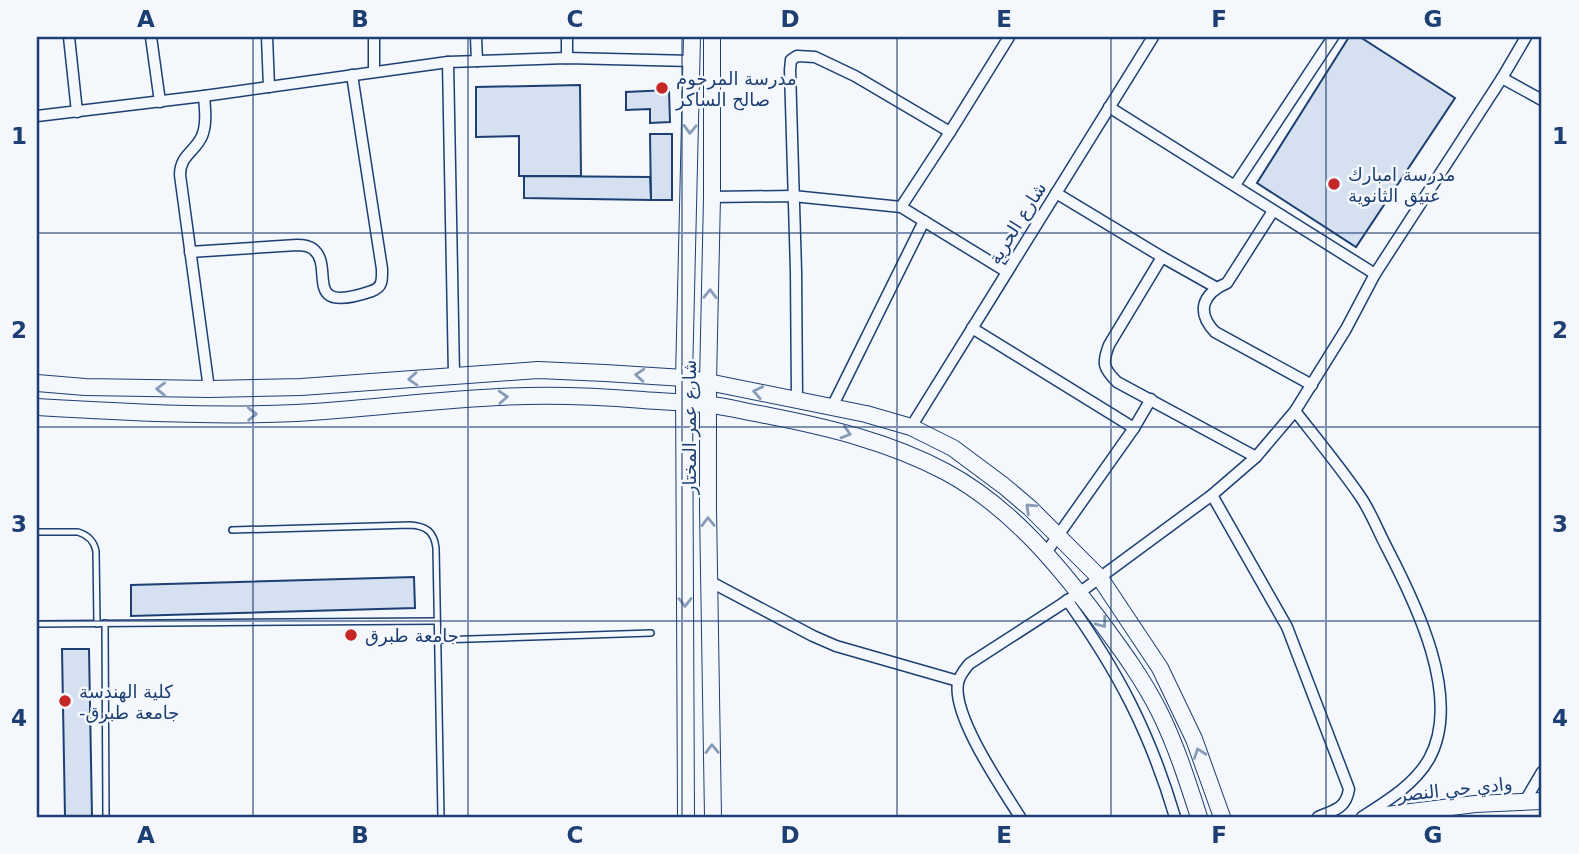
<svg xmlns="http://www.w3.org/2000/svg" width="1579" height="854" viewBox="0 0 1579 854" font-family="'DejaVu Sans',Vazirmatn,sans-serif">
<rect width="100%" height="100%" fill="#f4f7fb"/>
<g fill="#d5e0f0" stroke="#1d3f73" stroke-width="2">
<path d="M1349 37H1360L1455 98 1356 247 1257 183Z"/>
<path d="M580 85 581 176H519V136L476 137V87Z"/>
<path d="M669 90 670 122 650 123V109L626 110V92Z"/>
<path d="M650 134H672V200H651Z"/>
<path d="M524 176 650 177 651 200 524 198Z"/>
<path d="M414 577 415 608 131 616V585Z"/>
<path d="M62 649H89L92 817H65Z"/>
</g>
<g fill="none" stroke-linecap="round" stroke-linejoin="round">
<g stroke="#1d3f73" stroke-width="8">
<g id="lane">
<path d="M232 530 410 525C427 526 434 532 436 548L441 817"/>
<path d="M37 532H78C88 535 94 541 96 551L97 624"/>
<path d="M105 623 106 817"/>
<path d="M37 624 437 621"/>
<path d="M438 640 651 633"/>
</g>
</g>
<g stroke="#1d3f73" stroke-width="13">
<g id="street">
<path d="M69 37 77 112"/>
<path d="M151 37 160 102"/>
<path d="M267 37 269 87"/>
<path d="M374 37V71"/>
<path d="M476 37 477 61"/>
<path d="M567 58V37"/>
<path d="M448 62 454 375"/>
<path d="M1502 78 1542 100"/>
<path d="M204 96C205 109 207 124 202 136 195 152 180 155 180 175L209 389"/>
<path d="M1109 107 1375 274"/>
<path d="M37 116 204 96 448 62 567 58 692 61"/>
<path d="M1235 185 1333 37"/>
<path d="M1056 193 1162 257 1217 288"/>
<path d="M712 197 793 196 901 207 1007 272"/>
<path d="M901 207 950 132 1009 37"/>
<path d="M1273 211 1227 283C1202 294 1196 312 1215 332L1312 385"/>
<path d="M190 252 297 245C303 245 309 246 313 249 336 267 299 316 372 291 383 287 382 280 382 269L352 75"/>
<path d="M1162 257 1109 345C1102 363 1103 368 1117 382L1256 457"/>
<path d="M972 328 1134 428"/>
<path d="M797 400 796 271 790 70 791 60 797 56 815 57 855 76 950 132"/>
<path d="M832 407 924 221"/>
<path d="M1295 411C1317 439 1340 467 1360 496 1371 512 1378 531 1387 548 1415 602 1463 698 1429 759 1414 785 1387 801 1362 817"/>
<path d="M911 427 1153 37"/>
<path d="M1212 495 1287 627 1349 789C1346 809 1334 810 1318 817"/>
<path d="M1045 554 1134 428 1151 399"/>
<path d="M709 581 813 636 836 646 958 681"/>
<path d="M1067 600C1118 671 1150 733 1175 817"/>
<path d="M1525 801 1542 772"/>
<path d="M1020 817C1002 788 952 716 958 683 959 676 965 669 969 664L1079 593 1212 495 1256 457 1295 411 1346 329 1375 274 1502 78 1526 37"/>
</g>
</g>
<g stroke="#1d3f73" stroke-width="18">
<g id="secondary">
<path d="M712 37V197L708 382V509L713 817"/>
<path d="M37 383 85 387 209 389 301 387 538 370 605 373 684 378 708 382 866 414 911 427 953 448 1004 486 1030 508 1100 578 1160 668 1194 739 1222 817"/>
<path d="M37 407C123 412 209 417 296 413 373 409 450 397 527 396 566 395 605 397 643 400 666 402 689 402 711 405 729 407 747 412 765 415 827 427 890 442 946 472 1009 506 1056 562 1098 618 1121 649 1144 680 1161 715 1177 748 1188 783 1199 817"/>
<path d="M686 817 684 378 692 37"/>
<path d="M1371 817 1475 804 1542 801"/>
</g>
</g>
<use href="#lane" stroke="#f4f7fb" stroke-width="5"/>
<use href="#street" stroke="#f4f7fb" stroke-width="10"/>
<use href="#secondary" stroke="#f4f7fb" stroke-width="16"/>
</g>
<defs><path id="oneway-chevron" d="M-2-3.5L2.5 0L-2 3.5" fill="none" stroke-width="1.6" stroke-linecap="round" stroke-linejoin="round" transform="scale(1.75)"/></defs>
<g stroke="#889bb7">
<use href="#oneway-chevron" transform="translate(690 129) rotate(92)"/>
<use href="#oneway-chevron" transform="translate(710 294) rotate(-89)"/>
<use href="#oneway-chevron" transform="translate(640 375) rotate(-176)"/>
<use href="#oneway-chevron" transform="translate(413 379) rotate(176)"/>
<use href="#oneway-chevron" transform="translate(161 389) rotate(-179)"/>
<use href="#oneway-chevron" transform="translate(758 392) rotate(-168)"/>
<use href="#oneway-chevron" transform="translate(503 397) rotate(-3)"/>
<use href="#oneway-chevron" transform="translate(252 414) rotate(-1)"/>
<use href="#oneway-chevron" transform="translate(846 433) rotate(16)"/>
<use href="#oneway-chevron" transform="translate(1030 508) rotate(-137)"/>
<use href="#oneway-chevron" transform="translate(708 522) rotate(-91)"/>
<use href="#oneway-chevron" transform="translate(685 602) rotate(90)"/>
<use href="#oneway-chevron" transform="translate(1102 623) rotate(53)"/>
<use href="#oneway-chevron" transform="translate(712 749) rotate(-91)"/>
<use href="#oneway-chevron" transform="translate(1199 753) rotate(-110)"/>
</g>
<path fill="none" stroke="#1d3f73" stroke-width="2" stroke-opacity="0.55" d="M253 37V817M468 37V817M682 37V817M897 37V817M1111 37V817M1326 37V817M37 233H1542M37 427H1542M37 621H1542"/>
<g fill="#c62828" stroke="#f4f7fb" stroke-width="2.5">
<circle cx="662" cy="88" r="7"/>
<circle cx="1334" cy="184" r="7"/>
<circle cx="351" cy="635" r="7"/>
<circle cx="65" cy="701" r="7"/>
</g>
<g text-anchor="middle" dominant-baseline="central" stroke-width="5" stroke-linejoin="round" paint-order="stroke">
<g font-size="18" fill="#1d3f73" stroke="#f4f7fb" text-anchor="start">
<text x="676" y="78">مدرسة المرحوم<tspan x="676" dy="21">صالح الساكر</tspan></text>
<text x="1348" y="174">مدرسة امبارك<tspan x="1348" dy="21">عتيق الثانوية</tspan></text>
<text x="365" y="635">جامعة طبرق</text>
<text x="79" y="691">كلية الهندسة<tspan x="79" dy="21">-جامعة طبرق</tspan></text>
</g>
<g font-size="18" fill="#1d3f73" stroke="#f4f7fb">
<text transform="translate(1017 223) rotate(-58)">شارع الحرية</text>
<text transform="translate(689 427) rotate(-90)">شارع عمر المختار</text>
<text transform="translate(1455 789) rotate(-6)">وادي حي النصر</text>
</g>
</g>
<rect width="1579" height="854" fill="none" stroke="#f4f7fb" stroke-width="77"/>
<rect x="38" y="38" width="1502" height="778" fill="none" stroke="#1d3f73" stroke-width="2.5"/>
<g font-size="23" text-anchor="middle" font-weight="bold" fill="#1d3f73">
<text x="146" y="27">A</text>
<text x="360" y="27">B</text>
<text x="575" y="27">C</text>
<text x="790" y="27">D</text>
<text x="1004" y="27">E</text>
<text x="1219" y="27">F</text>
<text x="1433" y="27">G</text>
<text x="19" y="144">1</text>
<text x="1560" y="144">1</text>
<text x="19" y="338">2</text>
<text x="1560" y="338">2</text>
<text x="19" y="532">3</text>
<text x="1560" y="532">3</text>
<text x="19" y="726">4</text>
<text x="1560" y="726">4</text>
<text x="146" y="843">A</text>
<text x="360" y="843">B</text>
<text x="575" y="843">C</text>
<text x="790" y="843">D</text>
<text x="1004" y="843">E</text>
<text x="1219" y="843">F</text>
<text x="1433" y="843">G</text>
</g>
</svg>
